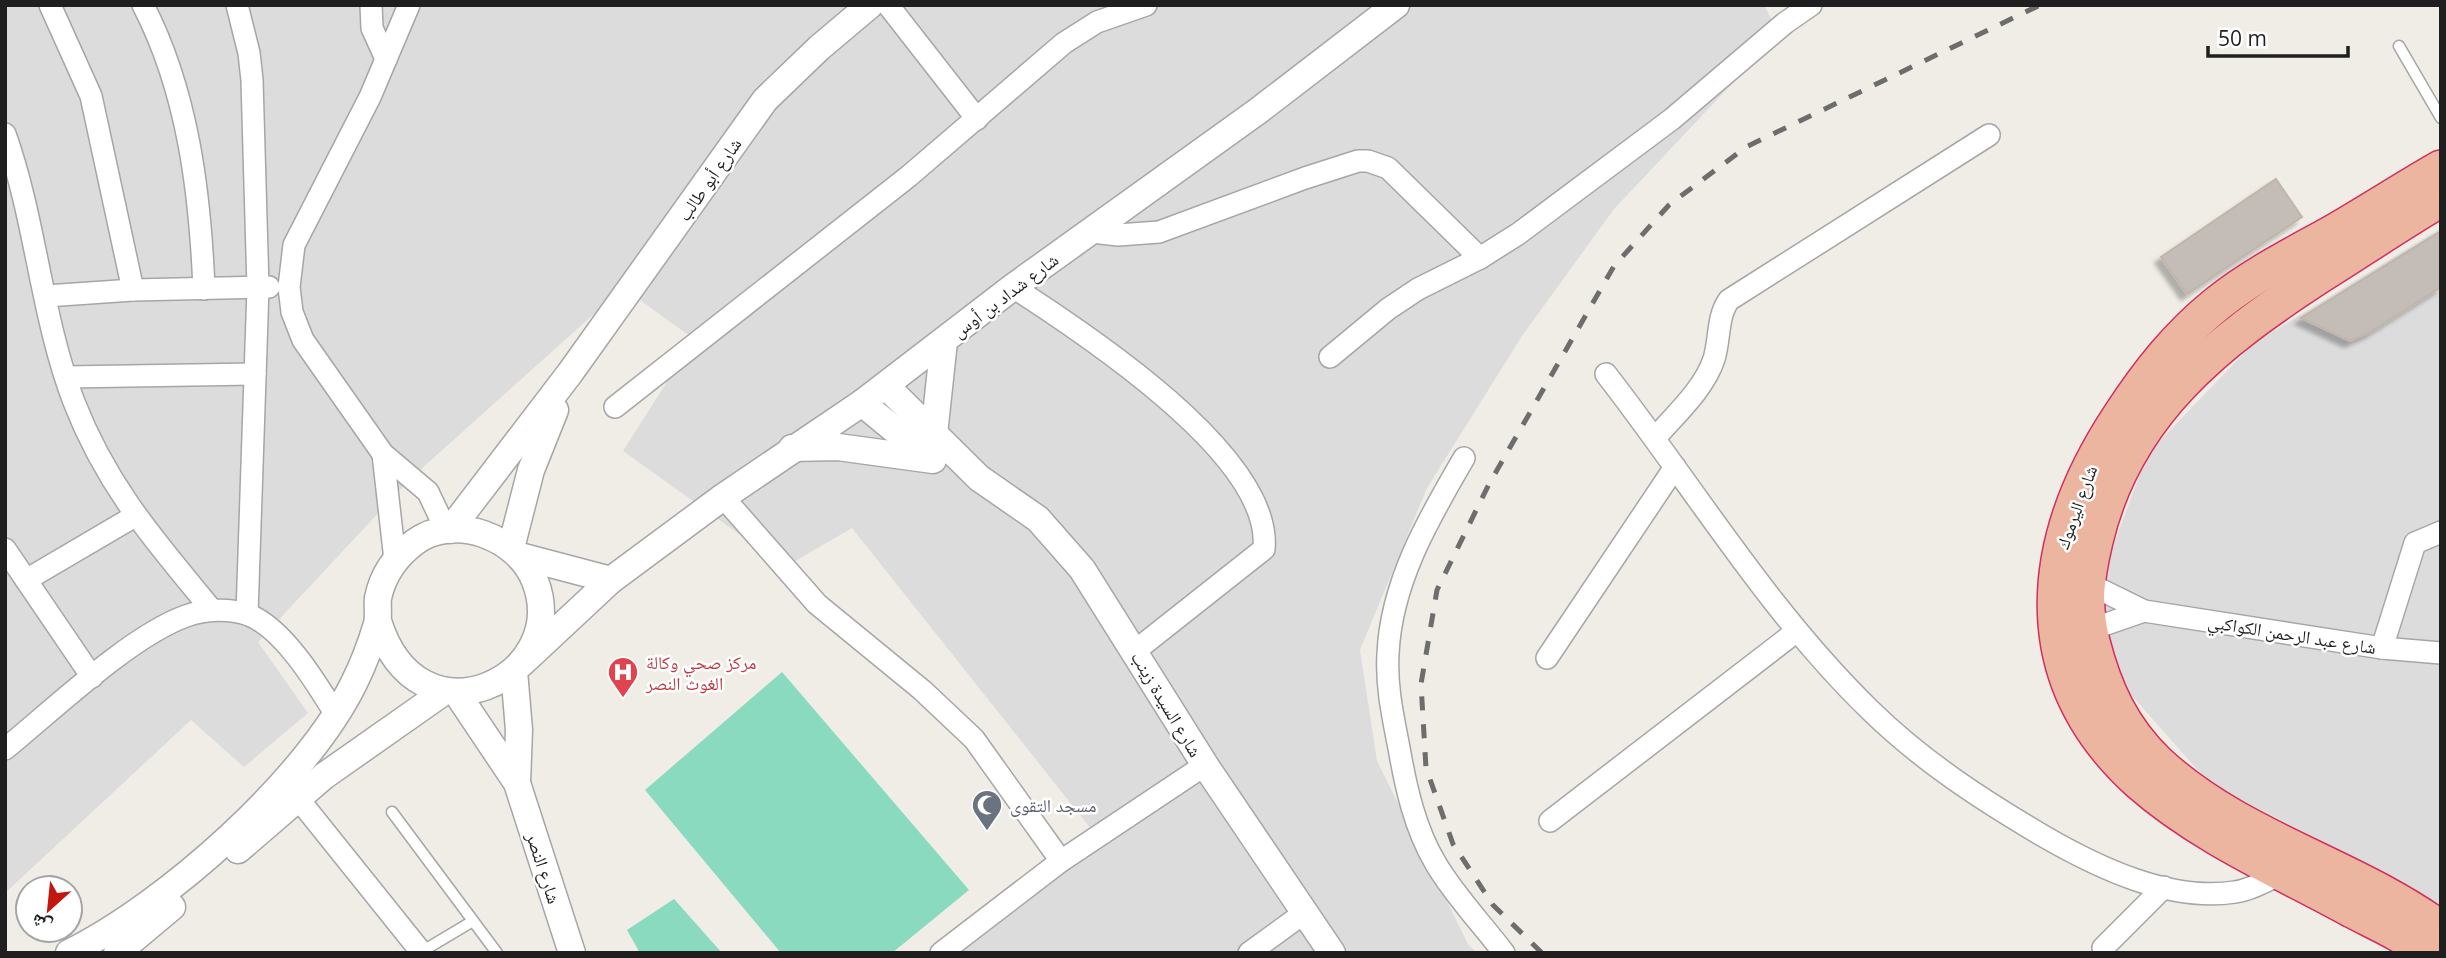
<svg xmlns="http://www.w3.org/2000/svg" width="2446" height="958" viewBox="0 0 2446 958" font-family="'Open Sans','Noto Naskh Arabic',sans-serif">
<defs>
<filter id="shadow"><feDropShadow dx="-6" dy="6" stdDeviation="2" flood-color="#0004"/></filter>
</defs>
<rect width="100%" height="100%" fill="#efede6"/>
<g fill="#dddcdc">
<path d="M5 5H1764L1779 34 1614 209 1522 336 1427 488 1360 650 1377 761 1468 944 1477 953H954L1103 844 852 528 785 567 623 451 694 339 623 288 410 479 258 642 308 713 244 767 191 720 5 893Z"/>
<path d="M2441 228V915L2394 878 2210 784 2111 672 2100 581 2148 453 2253 344Z"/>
</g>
<g fill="#89dabf">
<path d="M782 672 969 890 892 953H781L645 790Z"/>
<path d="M674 899 722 953H640L627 930Z"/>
</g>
<g fill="#c4bcb6" stroke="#c0b5a9" stroke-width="2" filter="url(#shadow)">
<path d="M2276 179 2302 217 2187 294 2161 257Z"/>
<path d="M2441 231V287L2370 332 2350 341 2301 318Z"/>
</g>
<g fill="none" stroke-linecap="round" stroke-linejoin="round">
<g stroke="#a6a6a6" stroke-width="13">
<g id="service">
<path d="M2399 46 2441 118"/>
<path d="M392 812 497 953"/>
<path d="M421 952 473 921"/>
</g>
</g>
<g stroke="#a6a6a6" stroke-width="24">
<g id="minor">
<path d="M50 5 91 96 133 290"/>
<path d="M143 5C188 92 200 192 204 289"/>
<path d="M237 5 249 53 252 80 258 288 247 614"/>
<path d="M371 5 372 28 386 59"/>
<path d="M409 5 370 97 294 245 289 287 292 312 303 340 383 454 428 492 446 530"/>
<path d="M888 5 977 119"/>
<path d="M5 134C36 221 41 316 74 402 107 487 155 541 212 610"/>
<path d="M1092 232 1118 235 1159 232 1305 178 1358 161H1368L1388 168 1480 258"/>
<path d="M1013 287C1083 332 1273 456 1264 549L1135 651"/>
<path d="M46 296 133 290 269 287"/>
<path d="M1330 357 1388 309 1418 289 1480 258 1518 234 1672 119 1785 23 1811 5"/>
<path d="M1606 374C1693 486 1768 611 1870 710 1922 761 1982 800 2045 837 2099 868 2170 902 2235 892 2252 890 2268 879 2284 873"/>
<path d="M66 377 255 374"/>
<path d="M615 407 909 176 1064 43 1097 22 1146 5"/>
<path d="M1655 438C1676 414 1704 389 1714 359 1720 340 1717 316 1729 300L1989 135"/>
<path d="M383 454 395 560"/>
<path d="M1464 458C1429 518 1391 582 1388 654 1386 686 1393 717 1399 748 1406 788 1415 829 1436 864 1455 896 1482 924 1504 953"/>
<path d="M723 497 817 604 922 690 974 739 1061 861"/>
<path d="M5 549 92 677"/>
<path d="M26 580 135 516"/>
<path d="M2085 582 2144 611 2382 648 2441 653"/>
<path d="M2089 630 2144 611"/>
<path d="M2382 648 2415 543 2441 532"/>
<path d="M1547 658 1675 467"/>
<path d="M5 749C53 710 130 636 186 616 205 609 229 608 249 615 284 629 317 684 336 715"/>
<path d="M288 786 422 953"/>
<path d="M1550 821 1797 631"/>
<path d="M2103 948 2164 887"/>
<path d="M941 953 1061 861 1205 765"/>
<path d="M1249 953 1304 913"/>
</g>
</g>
<g stroke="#a6a6a6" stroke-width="29">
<g id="tertiary">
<path d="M886 386 979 478 1038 519 1082 569 1205 765 1332 953"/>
<path d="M862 403 929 458"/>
<path d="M934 434 944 341"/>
<path d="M792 448 838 447 933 460"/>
<path d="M450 530 570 373 765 100 819 48 870 5"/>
<path d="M511 548 531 470 555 410"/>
<path d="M520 556 611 580"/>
<path d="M521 664 611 580 723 497 862 403 1013 287 1258 111 1396 5"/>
<path d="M514 671 519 730 517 783"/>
<path d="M456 692 517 783 572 953"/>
<path d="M238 850 324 776 445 691"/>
<path d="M69 953C166 905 306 781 354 683 363 665 371 644 377 624 379 616 377 607 378 598 383 574 396 556 415 542 455 513 518 537 535 581 573 678 418 752 378 621"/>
<path d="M117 953 172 907"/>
</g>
</g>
<g stroke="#d12f5e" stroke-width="38">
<g id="trunk">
<path d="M2441 199C2400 223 2362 249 2322 274 2217 342 2125 413 2095 541 2086 579 2083 603 2092 642 2104 689 2122 729 2158 763 2240 839 2352 864 2441 929"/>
<path d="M2427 953C2405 935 2377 923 2352 910 2281 871 2200 836 2139 782 2021 675 2040 537 2120 416 2148 373 2178 335 2218 303 2254 274 2297 253 2336 231 2372 210 2406 188 2441 168"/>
</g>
</g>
<use href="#service" stroke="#fff" stroke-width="10"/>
<use href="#minor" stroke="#fff" stroke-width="21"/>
<use href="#tertiary" stroke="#fff" stroke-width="26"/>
<use href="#trunk" stroke="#ecb5a0" stroke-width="35"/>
<path stroke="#6d6d6d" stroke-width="5" stroke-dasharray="14 14" stroke-linecap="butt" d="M1542 953 1493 905 1453 844 1426 768 1421 684 1437 590 1489 484 1614 266 1669 205 1746 147 2040 5"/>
</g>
<defs>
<g id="hospital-pin" transform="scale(1.575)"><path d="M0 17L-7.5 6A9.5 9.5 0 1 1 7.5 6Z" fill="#e0444e" stroke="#fff"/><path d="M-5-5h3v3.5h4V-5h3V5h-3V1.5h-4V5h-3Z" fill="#fff"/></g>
<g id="mosque-pin" transform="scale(1.575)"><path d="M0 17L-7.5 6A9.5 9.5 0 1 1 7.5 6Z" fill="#6b7280" stroke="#fff"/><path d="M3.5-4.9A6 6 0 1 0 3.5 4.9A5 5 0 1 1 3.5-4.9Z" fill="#fff"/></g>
</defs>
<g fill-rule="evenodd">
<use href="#hospital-pin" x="623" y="672"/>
<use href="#mosque-pin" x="987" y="805"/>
</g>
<g text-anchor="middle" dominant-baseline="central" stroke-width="5" stroke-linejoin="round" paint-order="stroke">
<g font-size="18" fill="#1f1f1f" stroke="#fff">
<text transform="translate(709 179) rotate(-55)">شارع أبو طالب</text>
<text transform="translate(1005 295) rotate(-37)">شارع شداد بن أوس</text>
<text transform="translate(2076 507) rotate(-70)">شارع اليرموك</text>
<text transform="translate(2292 634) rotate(9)">شارع عبد الرحمن الكواكبي</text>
<text transform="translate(1167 704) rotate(59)">شارع السيدة زينب</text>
<text transform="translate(544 868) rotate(72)">شارع النصر</text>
</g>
<g font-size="18" fill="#be3a42" stroke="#fff" text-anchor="start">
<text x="646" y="662">مركز صحي وكالة<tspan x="646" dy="21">الغوث النصر</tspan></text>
</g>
<g font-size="18" fill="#5b616d" stroke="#fff" text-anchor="start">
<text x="1010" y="805">مسجد التقوى</text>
</g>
</g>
<rect width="2446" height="958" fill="none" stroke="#1f1f1f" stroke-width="14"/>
<g transform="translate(49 909) rotate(207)"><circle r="33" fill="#ffffff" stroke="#a5a5a5" stroke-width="2"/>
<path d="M0-5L12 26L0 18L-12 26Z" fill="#c3160c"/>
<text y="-10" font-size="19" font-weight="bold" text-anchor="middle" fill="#1f1f1f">ش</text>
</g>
<path d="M2208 46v10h140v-10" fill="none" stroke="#1f1f1f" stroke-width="3.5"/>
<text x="2218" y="46" font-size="21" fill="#1f1f1f" stroke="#ffffff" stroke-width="5" paint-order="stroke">50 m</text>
</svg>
